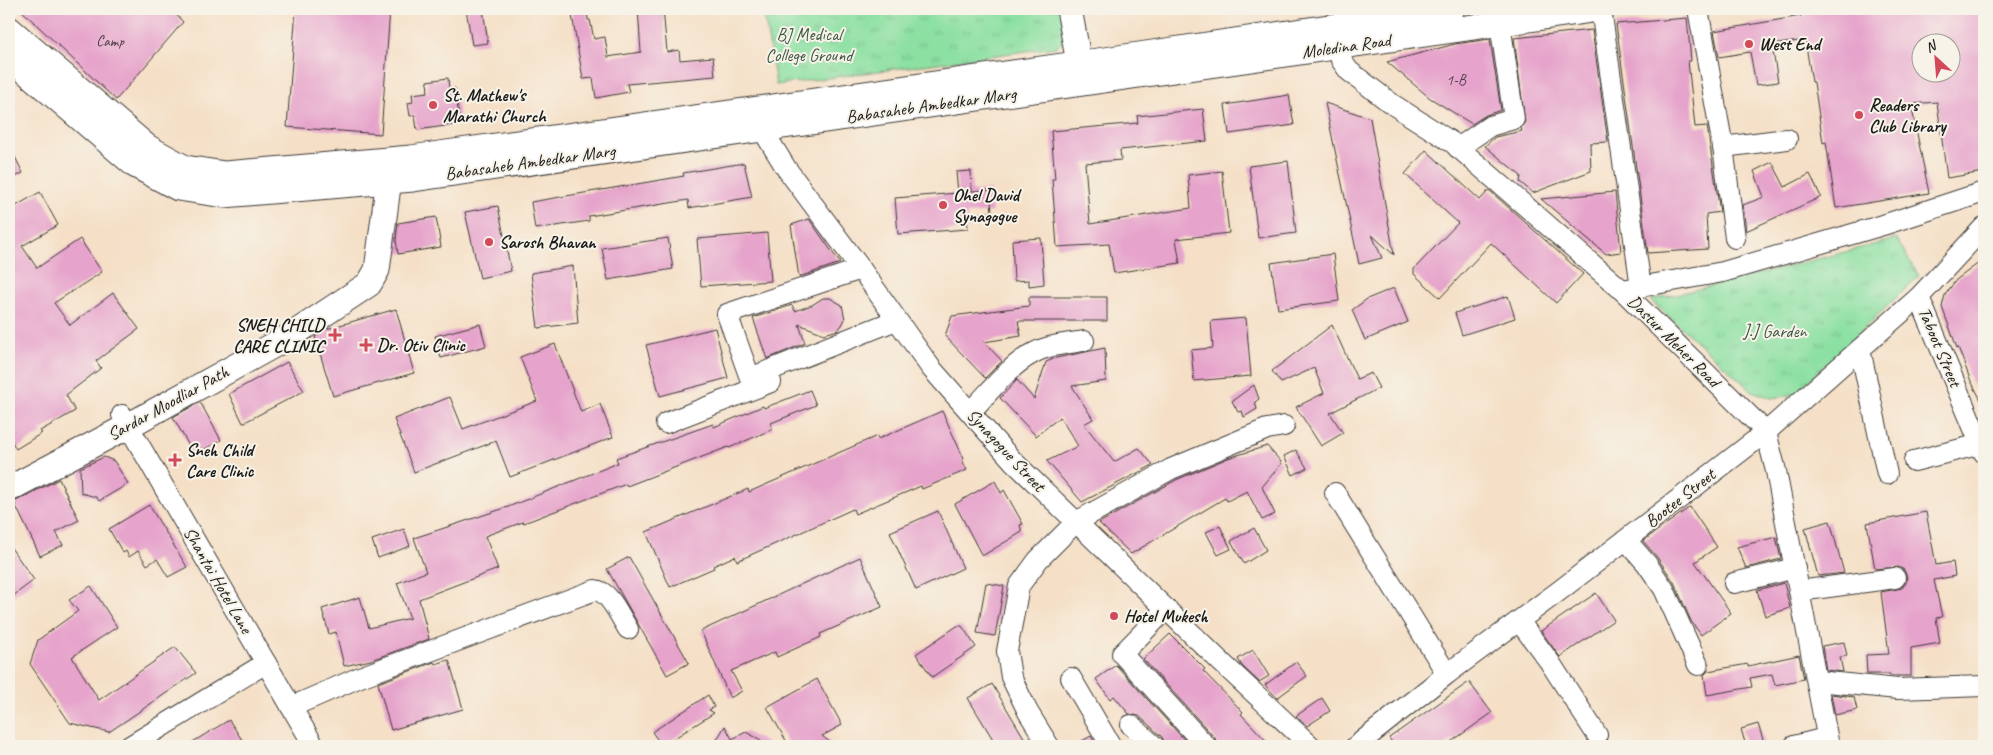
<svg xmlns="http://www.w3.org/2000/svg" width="1993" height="755" viewBox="0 0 1993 755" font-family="Caveat,sans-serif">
<defs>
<pattern id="park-tufts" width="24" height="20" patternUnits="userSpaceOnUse" patternTransform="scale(1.25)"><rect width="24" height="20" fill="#8be0a2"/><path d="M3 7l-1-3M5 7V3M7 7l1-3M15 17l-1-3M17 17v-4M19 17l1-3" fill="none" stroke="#77c08b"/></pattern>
</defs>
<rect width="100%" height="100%" fill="#f7f3e8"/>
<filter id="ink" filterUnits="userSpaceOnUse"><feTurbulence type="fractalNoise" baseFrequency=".02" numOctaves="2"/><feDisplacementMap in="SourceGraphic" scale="10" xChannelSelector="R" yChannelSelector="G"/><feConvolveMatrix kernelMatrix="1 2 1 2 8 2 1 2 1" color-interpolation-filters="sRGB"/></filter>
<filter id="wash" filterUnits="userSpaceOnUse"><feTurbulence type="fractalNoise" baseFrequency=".0096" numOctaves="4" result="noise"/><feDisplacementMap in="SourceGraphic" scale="20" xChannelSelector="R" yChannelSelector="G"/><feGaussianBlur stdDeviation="1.12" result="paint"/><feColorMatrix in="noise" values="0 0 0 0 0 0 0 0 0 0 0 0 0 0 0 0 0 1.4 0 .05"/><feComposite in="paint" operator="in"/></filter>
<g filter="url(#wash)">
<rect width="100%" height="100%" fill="#f5e0c7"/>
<g fill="url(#park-tufts)" stroke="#547e5f">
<path d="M763 9H1063L1069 38 1056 47 776 85Z"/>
<path d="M1896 239 1919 276 1794 395 1771 398 1752 391 1650 300 1699 289Z"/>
</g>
<g id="blocks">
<g fill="#e6a3cb" fill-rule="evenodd">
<path d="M20 9H171L183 22 116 100Z"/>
<path d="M296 9H390L381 134 287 127Z"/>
<path d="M466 9H483L488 43 472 45Z"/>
<path d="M571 9H587L588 20H590L594 39 605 37 608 57 641 52 638 9H663L667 52 679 50 680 60 713 57 715 76 627 84 629 92 596 98 593 78 583 79Z"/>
<path d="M1800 9H1984V172L1947 178 1937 102 1911 104 1929 193 1836 208 1826 142 1823 143 1814 82H1812L1805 40 1772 45 1778 82 1756 85 1750 52 1719 57 1714 31 1801 16ZM1920 42H1950V72H1920Z"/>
<path d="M1687 18 1691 61H1688L1695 127 1707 126 1720 212 1706 214 1708 249 1648 253 1616 24Z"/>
<path d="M1592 30 1608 142 1590 143 1591 171 1533 193 1520 182 1521 176 1485 146 1495 137 1522 131 1521 128 1525 122 1514 38Z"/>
<path d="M1490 39 1501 110 1486 115 1472 124 1430 98 1387 62 1455 44Z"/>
<path d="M448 78 449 89 455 88 460 124 417 130 415 115 410 116 408 103 413 102 412 94 428 92 427 81Z"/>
<path d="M1289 95 1294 125 1229 134 1225 105Z"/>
<path d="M1325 103 1370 118 1394 255 1372 235 1382 258 1359 264Z"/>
<path d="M1203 109 1207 141 1120 150 1121 160 1085 163 1090 224 1191 208 1188 175 1222 171 1229 233 1176 239 1180 263 1114 273 1109 244 1057 247 1052 179H1055L1051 131 1138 123 1137 116Z"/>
<path d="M9 145 23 173 9 180Z"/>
<path d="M1426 150 1480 200 1489 190 1583 274 1556 303 1491 243 1440 298 1414 274V269L1458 223 1405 174Z"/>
<path d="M1288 161 1296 233 1258 238 1249 166Z"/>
<path d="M1772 162 1785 187 1810 174 1821 197 1746 231 1743 205 1764 197 1754 171Z"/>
<path d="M744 163 752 197 689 208 688 200 589 216V221L535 229 531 202 684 176 683 173Z"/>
<path d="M971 171 972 191 990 190 992 212 967 214 968 229 898 234 895 198 958 193 956 172Z"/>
<path d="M40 192 58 225 22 246 37 268 80 239 102 272 54 303 70 325 113 293 139 329 96 361 101 368 66 395 75 411 40 431 42 433 16 449 9 437V210Z"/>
<path d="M1615 192 1621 252 1606 254 1541 199Z"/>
<path d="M498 206 511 271 480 278 465 212Z"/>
<path d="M436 217 441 247 398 254 396 240 398 223Z"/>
<path d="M809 219 840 263 799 277 791 225Z"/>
<path d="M767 233 771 281 701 286 697 239Z"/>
<path d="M668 238 673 269 608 280 602 248Z"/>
<path d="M1041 238 1044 284 1029 286V280L1014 281 1012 240Z"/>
<path d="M1333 254 1339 301 1278 309 1271 263Z"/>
<path d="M1984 259V406L1970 379 1958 347 1957 348 1942 307 1945 295 1956 280Z"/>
<path d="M573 266 578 323 538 328 531 273Z"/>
<path d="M1394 288 1408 322 1365 340 1352 310 1367 299Z"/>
<path d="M1508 296 1515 318 1462 335 1455 313Z"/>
<path d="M1029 297H1107V321H1018L1021 336 984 342 1002 361 985 378 945 336 952 316 1029 306Z"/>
<path d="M823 298H830L842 305 845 319 842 325 838 330 824 334 799 324 805 343 767 359 753 318 792 305 795 311 812 305Z"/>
<path d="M396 309 414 373 333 396 315 337 326 329Z"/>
<path d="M1246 318 1251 376 1194 381 1191 350 1213 348 1211 321Z"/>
<path d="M480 324 486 346 441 358 435 336Z"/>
<path d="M1332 325 1357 379 1371 373 1379 388 1330 413 1343 433 1321 446 1296 407 1324 393 1314 368 1281 383 1272 371Z"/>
<path d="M715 328 728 378 660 396 646 345Z"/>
<path d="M555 344 581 412 600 404 613 437 510 477 496 441 414 472 394 419 450 397 463 429 537 401 520 357Z"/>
<path d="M1105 348 1106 381 1072 386 1093 419 1084 424 1114 462 1139 448 1153 465 1082 502 1047 461 1078 446 1060 417 1036 436 1000 398 1017 380 1034 399 1046 362 1056 358Z"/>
<path d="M287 362 304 391 243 423 229 394Z"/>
<path d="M1254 385 1259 399 1255 402 1257 409 1244 417 1242 411 1238 412 1232 401Z"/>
<path d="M810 390 816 405 771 423 773 429 729 448 728 447 627 486 626 484 524 523 523 522 485 536 498 569 419 599 429 639 371 660 344 666 336 632 329 634 322 609 360 597 369 628 410 618 397 583 426 572 414 538 508 507 618 463 616 458 713 424 714 427 763 406 764 408Z"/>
<path d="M200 402 221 440 194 455 173 417Z"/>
<path d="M942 411 964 459 962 460 967 470 922 489 921 486 855 514 853 509 737 561 735 556 713 566 714 568 670 587 646 532 748 489 749 492 877 436 878 439Z"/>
<path d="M1267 446 1282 463 1262 487 1275 514 1262 520 1247 491 1227 501 1225 498 1131 554 1099 523 1176 480 1228 458Z"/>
<path d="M1296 450 1307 468 1293 475 1284 456Z"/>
<path d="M104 457 114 461 128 484 99 501 96 497 81 493 80 468Z"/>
<path d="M59 479 79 520 56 532 63 545 40 556 14 502Z"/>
<path d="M995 481 1001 493 1004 490 1023 524 1020 525 1022 532 982 556 955 504Z"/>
<path d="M149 505 187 567 168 577 157 559 147 565 138 551 129 557 126 551 123 553 109 529Z"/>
<path d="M1690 507 1717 547 1695 562 1731 613 1701 635 1691 621 1674 582 1657 557 1643 541Z"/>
<path d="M938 511 963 568 916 590 890 532Z"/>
<path d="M1926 512 1936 565 1953 562 1955 576 1934 580 1942 617 1936 618 1940 643 1911 648V676H1890V674H1867L1866 655 1889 654 1881 592 1902 588 1906 583 1907 577 1904 570 1899 567 1875 569 1867 523Z"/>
<path d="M1830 521 1844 573 1818 576 1805 528Z"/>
<path d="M1220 526 1231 549 1218 555 1206 532Z"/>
<path d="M1254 528 1266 550 1244 564 1231 541Z"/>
<path d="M404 529 410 546 378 558 372 540Z"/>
<path d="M1776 537 1781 559 1746 568 1737 547Z"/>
<path d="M9 545 34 580 9 599Z"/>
<path d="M629 557 689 663 667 675 607 569Z"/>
<path d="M860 557 882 607 820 634 821 637 777 657 775 652 731 671 742 691 730 698 701 631Z"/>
<path d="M986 583 1004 586 995 636 977 633Z"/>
<path d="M1784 583 1790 608 1765 616 1757 590Z"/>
<path d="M91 586 117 627 72 657 99 700 175 647 196 673 109 732 70 723 30 664 38 640 78 611 69 600Z"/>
<path d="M1596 593 1614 620 1560 657 1541 631Z"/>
<path d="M957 626H962L976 647 932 677 916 654Z"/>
<path d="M1170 634 1205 669 1203 671 1243 712 1241 714 1271 746H1218L1215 738 1143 659Z"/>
<path d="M1844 642 1847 656 1840 657 1843 672 1826 670 1822 646Z"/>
<path d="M1253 650 1269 676 1259 682 1242 666 1238 659Z"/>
<path d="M1799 655 1804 679 1775 685 1772 674 1750 678 1752 687 1707 695 1704 675 1708 671 1748 664V666Z"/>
<path d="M449 660 463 709 391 730 378 683 434 662 435 664Z"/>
<path d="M1296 662 1307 676 1277 698 1265 685Z"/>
<path d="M1116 665 1190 746H1166L1162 737 1139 716 1129 714 1114 696 1110 699 1096 679Z"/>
<path d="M817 679 842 725 822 736 835 746H789L767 707Z"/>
<path d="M1469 682 1492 713 1445 746H1395L1389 738Z"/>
<path d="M992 684 1029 746H997L968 698Z"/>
<path d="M1831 694 1854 697 1857 710 1835 715Z"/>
<path d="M708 695 714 707 709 710 714 713 662 746 652 732Z"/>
<path d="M1322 698 1330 711 1307 726 1296 716Z"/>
<path d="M229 720 246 746H186Z"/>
<path d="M1758 724 1765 746H1746L1741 729Z"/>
<path d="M725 726 732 739 746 732 772 746H713Z"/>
<path d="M1091 736 1097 746H1073Z"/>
</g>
</g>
</g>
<g filter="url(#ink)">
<use href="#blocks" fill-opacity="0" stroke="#3d3936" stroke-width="1"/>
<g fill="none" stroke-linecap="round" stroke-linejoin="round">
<g stroke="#3d3936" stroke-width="22">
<g id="minor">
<path d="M1601 9 1641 287"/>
<path d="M1698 9 1723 147 1735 238"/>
<path d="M1339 47 1341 60 1349 71 1392 104 1453 143 1622 290 1766 432 1776 471 1829 746"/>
<path d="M759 116 762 129 786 168 861 269 931 368 1013 461 1222 663 1311 746"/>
<path d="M1723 147 1787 139"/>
<path d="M1458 148 1490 126 1514 119 1500 23"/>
<path d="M861 269 727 314 750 378 896 320"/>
<path d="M1622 290 1723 272 1883 225 1984 192"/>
<path d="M1919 297 1984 453"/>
<path d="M1860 349 1887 474"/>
<path d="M970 412C988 394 1009 366 1032 354 1047 345 1066 344 1084 341"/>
<path d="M122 415 314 746"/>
<path d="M666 423 771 382"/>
<path d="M1914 461 1981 444"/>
<path d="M1335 493 1447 674"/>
<path d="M1626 540 1647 564 1664 589 1698 665"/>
<path d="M1734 583 1795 568"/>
<path d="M1799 591 1895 578"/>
<path d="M1166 609 1122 654 1206 746"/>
<path d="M1519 621 1549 661 1597 735"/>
<path d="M1071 678 1111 746"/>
<path d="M1817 681 1898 689 1984 686"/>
<path d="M291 707 360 677 595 590C610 591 620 617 628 629"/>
<path d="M1131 725 1154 746"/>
<path d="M130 746 266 663"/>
<path d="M1049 746 1028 712 1011 677 1007 651 1019 586 1038 560 1076 522 1171 469 1267 429 1284 426"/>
<path d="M1356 746 1447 674 1559 591 1766 432 1919 297 1984 227"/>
<path d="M1794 746 1826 738"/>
</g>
</g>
<g stroke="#3d3936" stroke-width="27">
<g id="major">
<path d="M1069 9 1082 79"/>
<path d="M9 29 147 147 185 168 225 174 411 158 1091 62 1452 9"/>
<path d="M9 57 135 165 178 188 224 195 413 179 1599 9"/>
<path d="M9 489 128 426 292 335 369 284 377 270 391 164"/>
</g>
</g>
<use href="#minor" stroke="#fff" stroke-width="20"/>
<use href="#major" stroke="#fff" stroke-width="25"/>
</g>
</g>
<g fill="#d1495b" stroke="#f7f3e8" stroke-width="2">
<circle cx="1749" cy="44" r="5"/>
<circle cx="433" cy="105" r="5"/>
<circle cx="1859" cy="115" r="5"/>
<circle cx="943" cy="205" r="5"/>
<circle cx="489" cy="242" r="5"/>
<path d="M332.5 327.5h5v5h5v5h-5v5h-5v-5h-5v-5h5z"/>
<path d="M363.5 337.5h5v5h5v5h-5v5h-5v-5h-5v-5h5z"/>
<path d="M172.5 452.5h5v5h5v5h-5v5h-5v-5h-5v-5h5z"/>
<circle cx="1114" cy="616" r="5"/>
</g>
<g text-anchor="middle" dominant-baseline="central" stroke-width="4" stroke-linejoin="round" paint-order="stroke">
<g font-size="15" fill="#4e3e48">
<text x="110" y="41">Camp</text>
<text x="1456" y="80">1-B</text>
</g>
<g font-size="18" fill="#3d5744" stroke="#f7f3e8">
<text x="809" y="34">BJ Medical<tspan x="809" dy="21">College Ground</tspan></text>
<text x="1775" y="331">J.J Garden</text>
</g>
<g font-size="18" font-weight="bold" fill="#1c1c1c" stroke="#f7f3e8" text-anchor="start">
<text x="1759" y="44">West End</text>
<text x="443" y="95">St. Mathew's<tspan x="443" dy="21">Marathi Church</tspan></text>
<text x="1869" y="105">Readers<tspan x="1869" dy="21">Club Library</tspan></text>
<text x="953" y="195">Ohel David<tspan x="953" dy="21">Synagogue</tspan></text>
<text x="499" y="242">Sarosh Bhavan</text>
<text x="324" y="325" text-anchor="end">SNEH CHILD<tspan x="324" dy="21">CARE CLINIC</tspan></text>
<text x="377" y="345">Dr. Otiv Clinic</text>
<text x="186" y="450">Sneh Child<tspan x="186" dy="21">Care Clinic</tspan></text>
<text x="1124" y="616">Hotel Mukesh</text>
</g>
<g font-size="18" fill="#1c1c1c" stroke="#f7f3e8">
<text transform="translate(1346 46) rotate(-8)">Moledina Road</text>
<text transform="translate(931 105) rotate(-8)">Babasaheb Ambedkar Marg</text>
<text transform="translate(530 162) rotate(-8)">Babasaheb Ambedkar Marg</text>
<text transform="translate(1674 341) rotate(45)">Dastur Meher Road</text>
<text transform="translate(1940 347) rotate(67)">Taboot Street</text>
<text transform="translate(168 403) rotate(-29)">Sardar Moodliar Path</text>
<text transform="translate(1006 450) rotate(47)">Synagogue Street</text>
<text transform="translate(1680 498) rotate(-38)">Bootee Street</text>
<text transform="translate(218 580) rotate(60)">Shantai Hotel Lane</text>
</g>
</g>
<rect width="1993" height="755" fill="none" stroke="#f7f3e8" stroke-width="30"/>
<g transform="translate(1936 58) rotate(334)"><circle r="24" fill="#f7f3e8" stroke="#9f9d96"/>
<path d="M0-4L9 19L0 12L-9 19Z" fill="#d1495b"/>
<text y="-8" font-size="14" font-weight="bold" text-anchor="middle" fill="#1c1c1c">N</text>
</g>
</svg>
